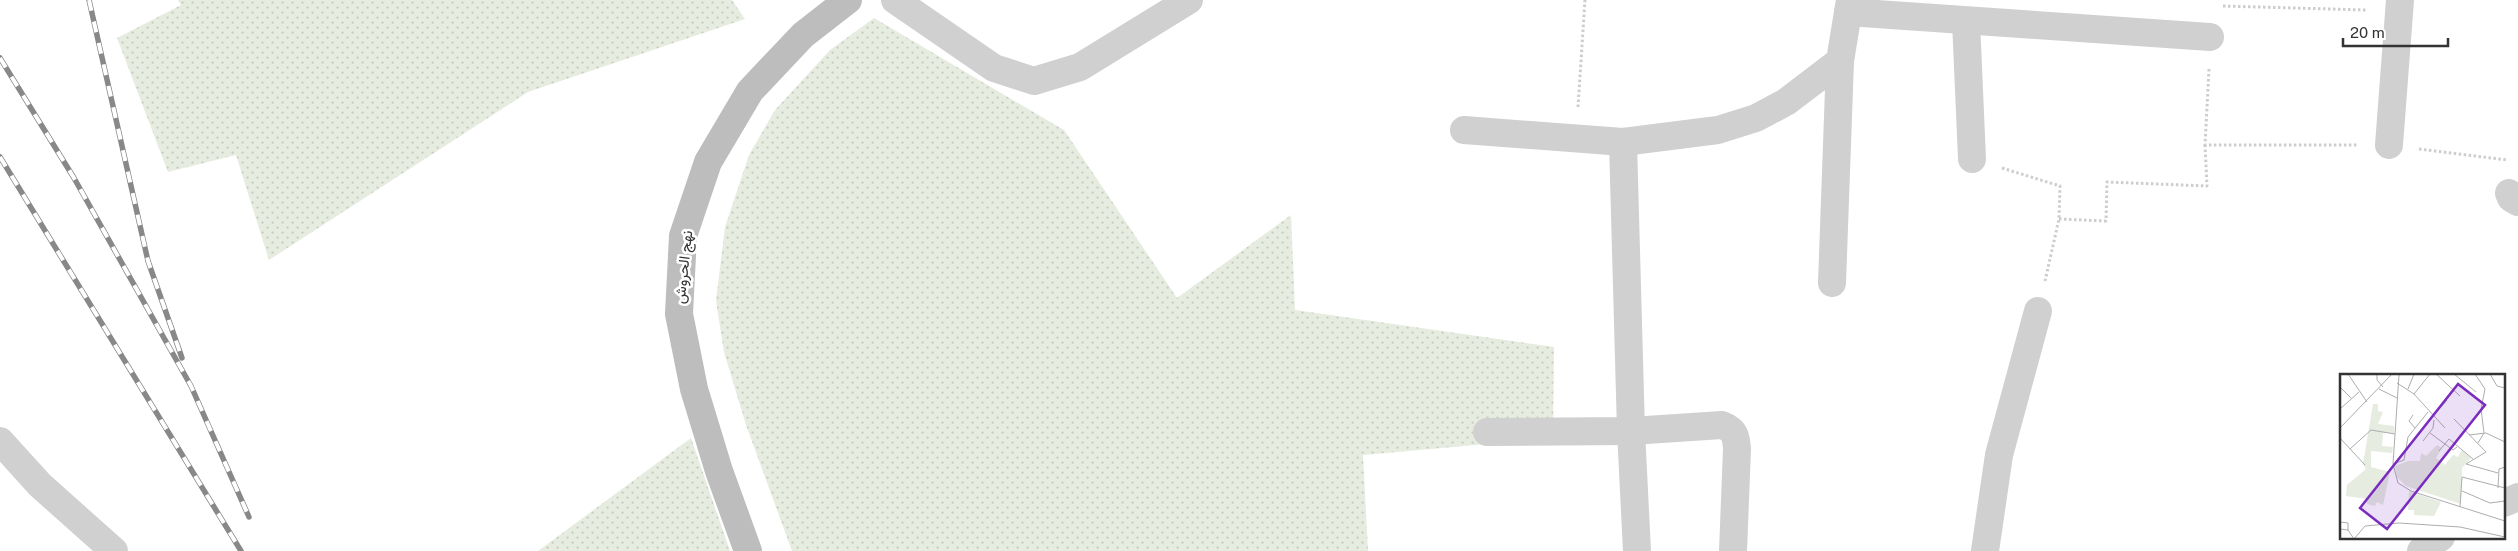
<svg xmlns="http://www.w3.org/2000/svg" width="2518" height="551" viewBox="0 0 2518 551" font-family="'Public Sans',Vazirmatn,sans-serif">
<defs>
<pattern id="green-dots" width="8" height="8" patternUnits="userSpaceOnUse" patternTransform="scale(1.25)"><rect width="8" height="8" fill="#e6ecdf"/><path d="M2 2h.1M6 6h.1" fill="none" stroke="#c6cbc0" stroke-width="1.8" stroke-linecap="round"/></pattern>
</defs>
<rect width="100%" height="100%" fill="#fff"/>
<g fill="url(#green-dots)">
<path d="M178 0H732L745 19 528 92 269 260 236 155 168 172 117 38 181 5Z"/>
<path d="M874 18 1064 130 1177 298 1291 215 1295 310 1554 347 1553 438 1363 455 1368 551H792L746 425 724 352 716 301 725 227 749 155 775 110 830 50Z"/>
<path d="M691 438 730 551H538Z"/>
</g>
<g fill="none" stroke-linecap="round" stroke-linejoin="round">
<g stroke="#cdcdcd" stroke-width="3" stroke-dasharray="2.5 2.5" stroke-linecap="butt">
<path d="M2223 6 2366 10"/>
<path d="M2209 69 2205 145H2358"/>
<path d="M1578 107 1585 0"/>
<path d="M2419 149 2507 160"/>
<path d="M2002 168 2060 186 2059 219 2045 281"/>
<path d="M2059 219 2106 221 2107 182 2207 186 2205 145"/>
</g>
<g stroke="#d0d0d0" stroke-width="28">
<path d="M895 0 994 68 1034 81 1080 67 1189 0"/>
<path d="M1848 12 2210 37"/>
<path d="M1966 21 1972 159"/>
<path d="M1464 130 1623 142 1718 130 1756 118 1786 102 1840 61"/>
<path d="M1623 142 1631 431 1637 551"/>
<path d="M2389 145 2400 0"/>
<path d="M2509 193 2511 198 2518 202"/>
<path d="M1832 283 1840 61 1850 0"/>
<path d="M1487 432 1631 431 1722 425C1735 430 1736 436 1737 449L1733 551"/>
<path d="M0 441 40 485 114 551"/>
<path d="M2504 503 2518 497"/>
<path d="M1985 551 1999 455 2038 311"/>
<path d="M2421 551 2441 537"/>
</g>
<path stroke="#bdbdbd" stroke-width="28" d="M748 551 719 471 694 389 679 314 683 236 708 162 750 91 803 35 848 0"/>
<g stroke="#888" stroke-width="5.5">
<g id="rail">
<path d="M89 0 148 261 182 358"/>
<path d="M0 58 74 178 191 386 249 517"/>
<path d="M0 157 241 551"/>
</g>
</g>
<use href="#rail" stroke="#fff" stroke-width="4" stroke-dasharray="11" stroke-linecap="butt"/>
</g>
<g text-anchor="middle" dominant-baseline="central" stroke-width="5" stroke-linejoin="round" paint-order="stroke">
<g font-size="15" fill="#333" stroke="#fff">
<text transform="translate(683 267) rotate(-84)">نهج الحروش</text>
</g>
</g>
<g transform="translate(2340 374)">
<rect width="165" height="165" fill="#fff"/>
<path d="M33 30H38V37L43 38 38 50 54 52V59H43L42 72 53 73 52 79 31 77V93L50 98 43 131 37 128 35 132 27 130V125L6 122 7 111 26 95 23 90ZM97 71 102 74 96 84 105 91 113 81 118 83 122 76 131 84 122 94 121 130 66 112 57 103 55 92 68 87H80L81 79 86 82ZM69 117 101 128 94 142 74 141V136H68Z" fill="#e6ecdf"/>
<path fill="none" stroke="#adadad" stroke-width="1" d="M8 0 27 28M37 0V6L43 13M96 0 120 22M114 0 136 18M135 0 145 15 141 35 144 59 138 69M150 0 157 12 165 14M59 1 53 90 58 109 71 117 165 147M57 9 74 20 105 54M0 13 12 25M39 15 57 24M68 15 74 0M74 20 90 0M0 35 19 18M73 41 69 47 75 54M92 43 107 26M114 45 146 78 126 90M0 54 52 0M90 59 113 76 117 73M129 61 146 59 165 68M0 64 25 91M83 67 93 54 94 46M10 75 31 56 55 60M99 77 109 65 133 85M53 90 64 86 68 63 88 38M126 90 158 99M158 114 159 95 165 93M122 117 150 129 165 127M120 133 122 103 165 114M0 148 8 149V156M0 155 8 156 14 165M14 165 25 152 59 149 120 153 165 163"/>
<path fill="#7b2cbf" fill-opacity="0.15" stroke="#7b2cbf" stroke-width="2.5" d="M118 10 145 31 47 155 20 134Z"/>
<rect width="165" height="165" fill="none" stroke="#333" stroke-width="2.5"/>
</g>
<path d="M2343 38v8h105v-8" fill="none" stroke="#333333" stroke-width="2.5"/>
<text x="2350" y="38" font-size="15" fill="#333333" stroke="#ffffff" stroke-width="4" paint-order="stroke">20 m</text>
</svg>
